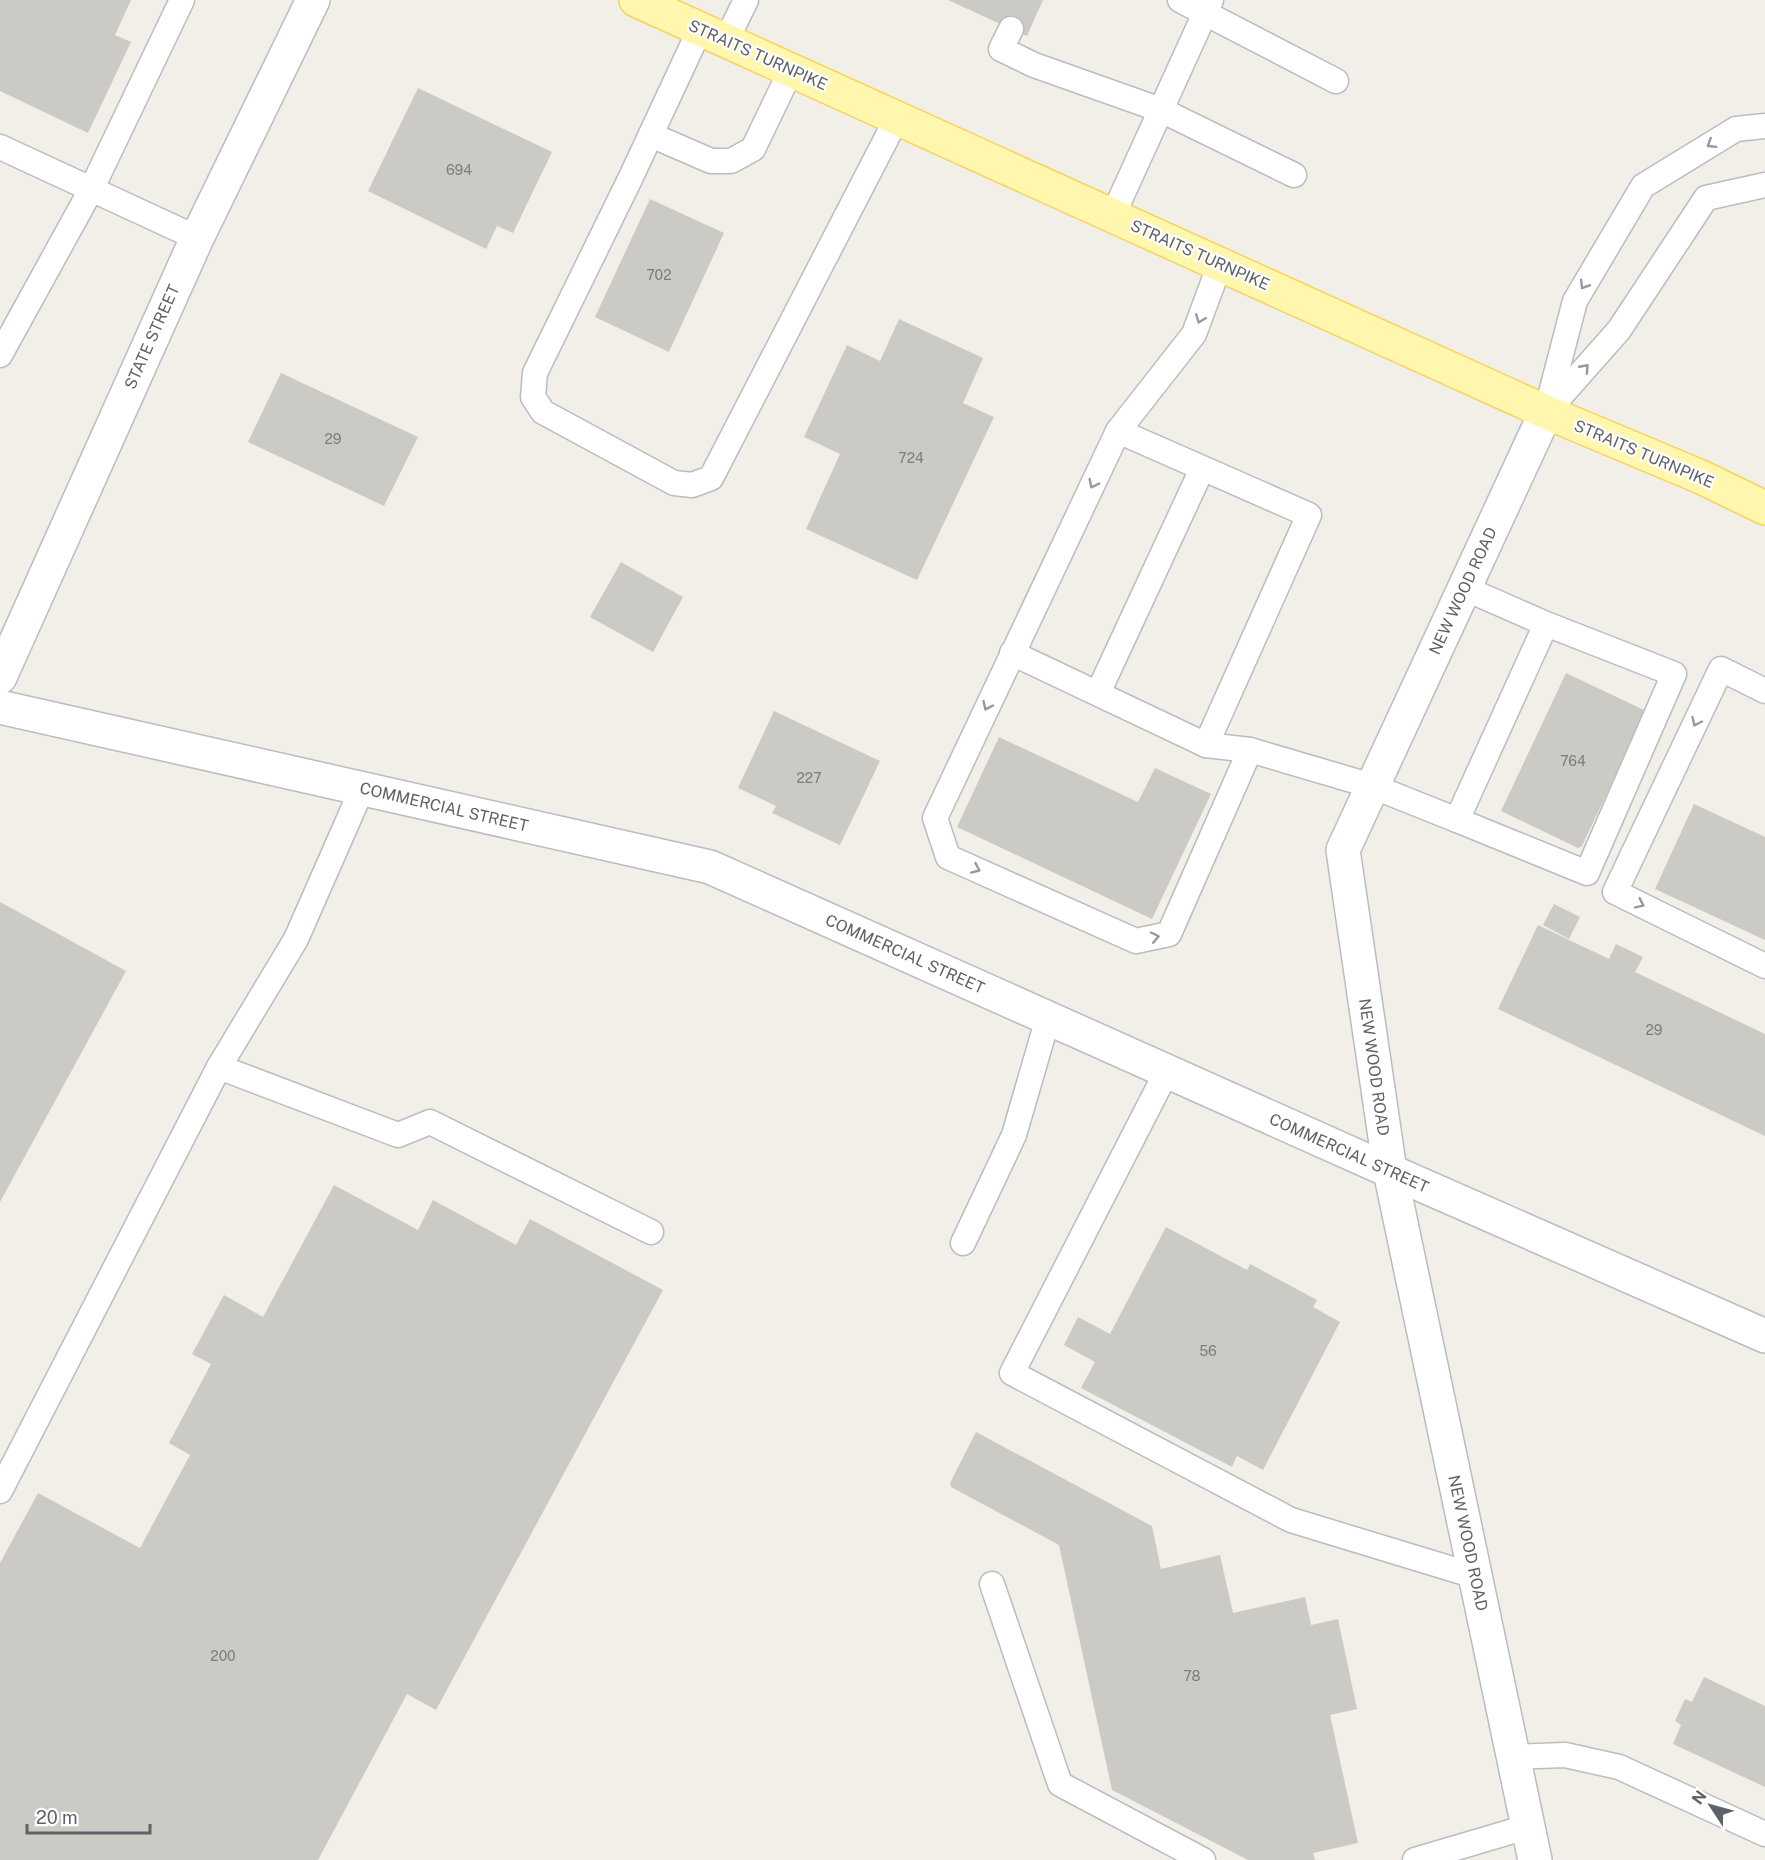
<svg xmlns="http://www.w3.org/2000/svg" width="1765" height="1860" viewBox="0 0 1765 1860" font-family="'Public Sans',sans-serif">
<rect width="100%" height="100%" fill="#f1efe7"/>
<g fill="#cccac4">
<path d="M0 0H131L115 35 131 42 88 133 0 91Z"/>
<path d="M948 0H1043L1027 36Z"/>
<path d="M418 88 552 152 513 233 497 226 486 249 368 191Z"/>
<path d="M650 199 724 233 669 352 595 317Z"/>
<path d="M899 319 983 358 963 403 994 417 917 580 806 529 840 454 804 437 847 345 880 361Z"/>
<path d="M281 373 418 437 384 506 248 442Z"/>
<path d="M621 562 683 597 653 652 590 617Z"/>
<path d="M1566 673 1646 711 1582 846 1578 848 1501 811Z"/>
<path d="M774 711 880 761 840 845 772 813 776 806 738 788Z"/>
<path d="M999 737 1138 802 1155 768 1211 794 1152 919 957 827Z"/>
<path d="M1694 804 1765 837V940L1655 889Z"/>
<path d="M0 902 126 971 0 1202Z"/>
<path d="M1554 904 1580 917 1569 939 1543 925Z"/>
<path d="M1538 925 1609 959 1616 944 1643 957 1635 972 1765 1034V1136L1498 1009Z"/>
<path d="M334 1185 418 1230 433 1200 516 1245 530 1219 663 1290 436 1710 407 1694 318 1860H0V1563L38 1493 140 1548 190 1455 169 1443 211 1364 192 1354 224 1295 263 1317Z"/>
<path d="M1166 1227 1247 1270 1250 1264 1317 1300 1313 1307 1340 1322 1263 1470 1237 1456 1232 1467 1081 1388 1095 1362 1064 1345 1078 1317 1110 1334Z"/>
<path d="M976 1432 1152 1526 1161 1569 1220 1555 1233 1613 1305 1597 1311 1625 1338 1619 1357 1709 1330 1715 1358 1843 1313 1853 1315 1860H1248L1112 1790 1059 1545 951 1487 950 1483Z"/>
<path d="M1704 1677 1765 1706V1787L1673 1744 1681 1725 1675 1721 1685 1699 1692 1702Z"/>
</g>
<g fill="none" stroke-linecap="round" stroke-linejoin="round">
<g stroke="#b9bcc1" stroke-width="27">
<g id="lane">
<path d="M1180 0 1336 81"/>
<path d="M700 29 631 177 535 373 533 397 543 412 674 483 692 485 711 478 897 118"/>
<path d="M1011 29 1001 49 1034 65 1161 110 1294 175"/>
<path d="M726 41 746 0"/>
<path d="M651 135 711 161H731L753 149 791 70"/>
<path d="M0 147 197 238"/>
<path d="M1113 215 1211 0"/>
<path d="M1220 264 1194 334 1118 431 935 818 948 857 1136 941 1169 934 1250 750"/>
<path d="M0 355 92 188 182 0"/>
<path d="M1550 408 1619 330 1706 198 1765 185"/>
<path d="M1546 412 1575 301 1643 186 1736 129 1765 126"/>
<path d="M1118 431 1309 515 1206 745"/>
<path d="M1464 588 1546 624 1457 820 1587 873 1674 674 1546 624"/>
<path d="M1012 653 1206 745 1250 750 1372 786 1457 820"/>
<path d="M1765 691 1721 669 1615 892 1765 966"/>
<path d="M1098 693 1202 469"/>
<path d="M219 1067 398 1135 430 1122 651 1232"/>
<path d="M1167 1071 1012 1373 1291 1520 1475 1576"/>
<path d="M963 1243 1014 1135 1048 1018"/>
<path d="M0 1491 219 1067 296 939 362 789"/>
<path d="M992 1584 1060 1784 1203 1860"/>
<path d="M1513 1757 1565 1755 1619 1767 1765 1834"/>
<path d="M1415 1860 1527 1827"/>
</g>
</g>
<g stroke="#b9bcc1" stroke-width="36">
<g id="street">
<path d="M0 677 197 238 313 0"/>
<path d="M0 707 710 867 1390 1171 1765 1336"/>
<path d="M1535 1860 1390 1171 1343 850 1546 412"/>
</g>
</g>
<g stroke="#f7d45a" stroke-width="36">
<path id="primary" d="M636 0 1546 412 1701 477 1765 508"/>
</g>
<use href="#lane" stroke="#fff" stroke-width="24"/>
<use href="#street" stroke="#fff" stroke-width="33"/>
<use href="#primary" stroke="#fff7ae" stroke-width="33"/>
</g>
<defs><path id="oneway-chevron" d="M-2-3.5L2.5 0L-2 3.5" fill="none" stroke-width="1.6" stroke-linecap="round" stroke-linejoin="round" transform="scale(1.5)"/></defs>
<g stroke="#96999d">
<use href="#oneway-chevron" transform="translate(1711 144) rotate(148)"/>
<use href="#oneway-chevron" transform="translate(1584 285) rotate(121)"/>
<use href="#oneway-chevron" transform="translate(1200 319) rotate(111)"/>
<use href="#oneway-chevron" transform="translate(1585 368) rotate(-48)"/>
<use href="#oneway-chevron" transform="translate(1093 484) rotate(116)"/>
<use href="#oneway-chevron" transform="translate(987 706) rotate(115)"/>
<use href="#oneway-chevron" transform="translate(1696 722) rotate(115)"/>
<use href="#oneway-chevron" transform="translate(976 869) rotate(24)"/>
<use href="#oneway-chevron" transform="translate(1640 904) rotate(26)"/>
<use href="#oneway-chevron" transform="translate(1155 937) rotate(-12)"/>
</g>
<g text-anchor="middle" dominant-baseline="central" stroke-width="4.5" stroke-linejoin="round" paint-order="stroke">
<g font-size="14" fill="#7a7c7f">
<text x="459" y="170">694</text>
<text x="659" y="275">702</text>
<text x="333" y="439">29</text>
<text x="911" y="458">724</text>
<text x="1573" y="761">764</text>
<text x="809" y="778">227</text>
<text x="1654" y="1030">29</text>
<text x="1208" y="1351">56</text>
<text x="223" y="1656">200</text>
<text x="1192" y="1676">78</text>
</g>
<g font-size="16" fill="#5e6268" stroke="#fff">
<text transform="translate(758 55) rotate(24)">STRAITS TURNPIKE</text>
<text transform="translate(1200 255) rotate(24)">STRAITS TURNPIKE</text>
<text transform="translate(152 337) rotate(-66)">STATE STREET</text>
<text transform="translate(1644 454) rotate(23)">STRAITS TURNPIKE</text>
<text transform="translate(1463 591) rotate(-65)">NEW WOOD ROAD</text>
<text transform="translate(444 807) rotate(13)">COMMERCIAL STREET</text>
<text transform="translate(905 954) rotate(24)">COMMERCIAL STREET</text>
<text transform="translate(1374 1067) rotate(82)">NEW WOOD ROAD</text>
<text transform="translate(1349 1153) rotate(24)">COMMERCIAL STREET</text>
<text transform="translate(1468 1543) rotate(78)">NEW WOOD ROAD</text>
</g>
</g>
<g transform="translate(1711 1806) rotate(306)" stroke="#ffffff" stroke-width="4.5" paint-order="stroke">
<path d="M0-4.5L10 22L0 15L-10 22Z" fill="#5e6268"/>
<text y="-9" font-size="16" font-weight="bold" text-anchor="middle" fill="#5e6268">N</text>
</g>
<path d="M27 1824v9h123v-9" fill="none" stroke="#5e6268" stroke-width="3"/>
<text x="36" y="1824" font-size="18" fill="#5e6268" stroke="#ffffff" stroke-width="4.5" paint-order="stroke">20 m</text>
</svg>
